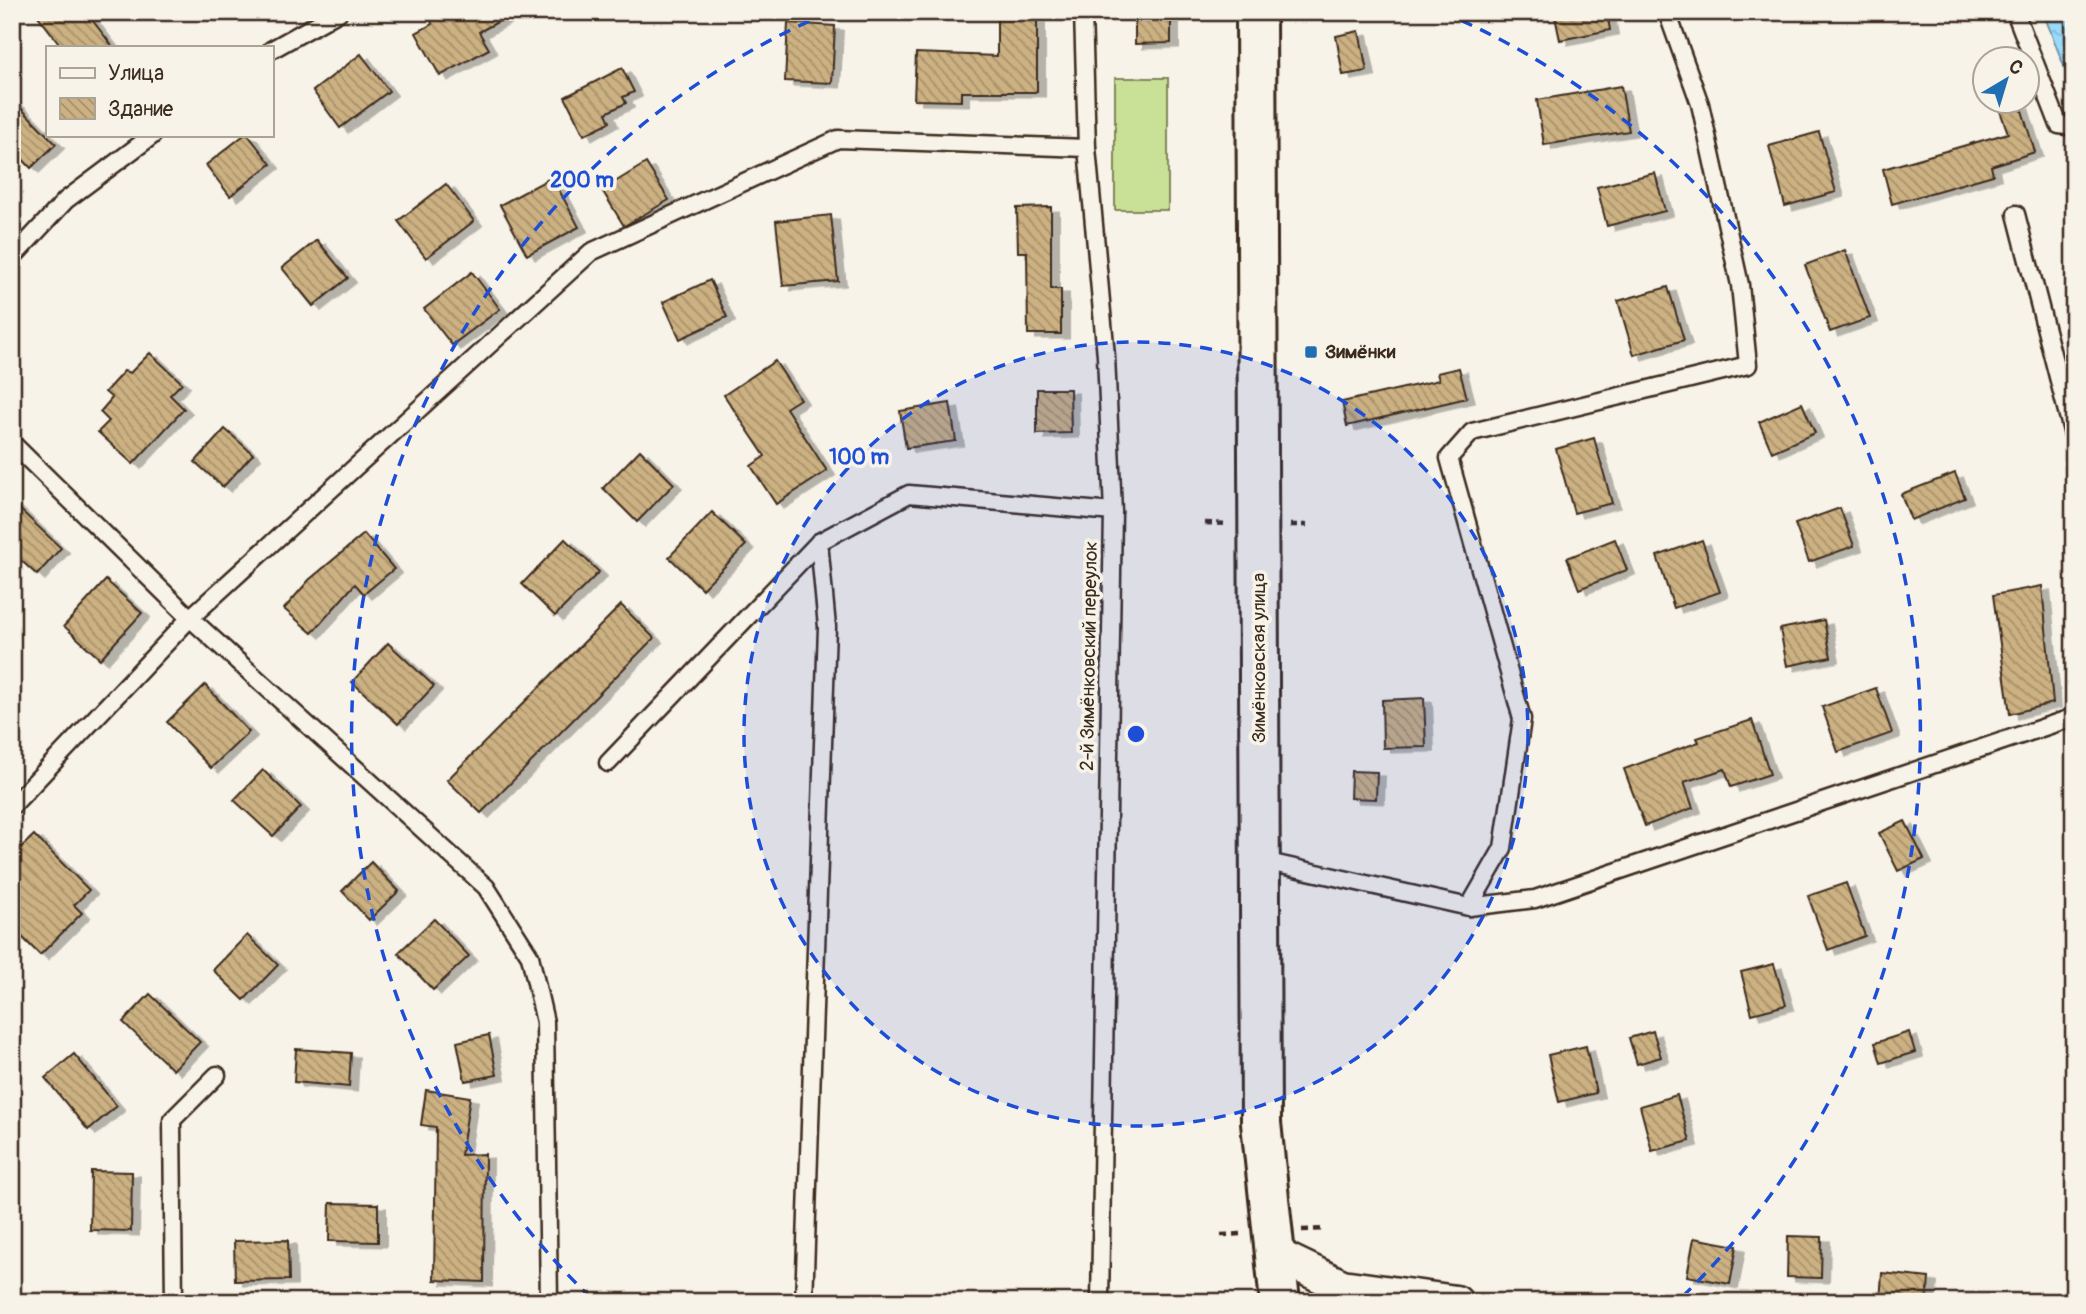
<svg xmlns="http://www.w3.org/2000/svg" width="2086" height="1314" viewBox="0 0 2086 1314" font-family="Pangolin,sans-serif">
<defs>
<pattern id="water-ripples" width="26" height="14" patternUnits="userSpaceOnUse" patternTransform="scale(1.75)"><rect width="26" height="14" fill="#99d9fb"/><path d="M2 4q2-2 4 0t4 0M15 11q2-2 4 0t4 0" fill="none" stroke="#85bad7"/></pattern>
<pattern id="building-back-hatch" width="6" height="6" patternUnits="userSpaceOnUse" patternTransform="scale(1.75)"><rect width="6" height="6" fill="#ccb182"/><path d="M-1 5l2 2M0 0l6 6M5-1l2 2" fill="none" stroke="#a7906a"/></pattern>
<filter id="shadow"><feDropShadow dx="8" dy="4.5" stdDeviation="0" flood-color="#0004"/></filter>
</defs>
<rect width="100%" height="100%" fill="#f7f3e8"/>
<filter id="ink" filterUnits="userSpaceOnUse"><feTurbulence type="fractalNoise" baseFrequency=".0143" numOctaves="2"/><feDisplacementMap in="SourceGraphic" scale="14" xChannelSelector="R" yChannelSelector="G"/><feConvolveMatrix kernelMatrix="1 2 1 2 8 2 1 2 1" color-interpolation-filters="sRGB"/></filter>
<g filter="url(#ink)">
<rect fill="#c8e197" stroke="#82865a" stroke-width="2" x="1115" y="78" width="53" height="132"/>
<path fill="url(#water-ripples)" stroke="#7393a3" stroke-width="2" d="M2043 12H2074V92Z"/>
<g fill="url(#building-back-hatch)" stroke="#3b2a1e" stroke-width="2" filter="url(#shadow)">
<path d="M35 12H86L113 47H62Z"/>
<path d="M429 12H516L479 32 489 49 440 76 416 33 432 24Z"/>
<path d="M1135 12H1171V43L1135 44Z"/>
<path d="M1554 12H1607L1610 30 1560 40Z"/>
<path d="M997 19H1037V92H961V101L914 100 916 53 997 56Z"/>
<path d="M788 23 835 26 832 83 785 81Z"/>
<path d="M1359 31 1367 71 1343 75 1336 36Z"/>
<path d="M361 54 389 91 340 128 313 91Z"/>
<path d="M622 68 634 92 623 97 626 103 606 113 610 122 584 135 565 97Z"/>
<path d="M1621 86 1629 131 1544 145 1537 100Z"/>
<path d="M12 99 56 144 31 168 12 148Z"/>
<path d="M2020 104 2035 152 1991 166 1993 175 1892 204 1883 169 2008 133 2000 111Z"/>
<path d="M1819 132 1836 192 1785 206 1769 146Z"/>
<path d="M244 135H248L271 164 230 196 206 165Z"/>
<path d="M646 163 669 200 624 226 602 190Z"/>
<path d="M1655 173 1665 211 1607 226 1597 187Z"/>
<path d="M552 177 579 227 527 255 500 205Z"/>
<path d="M446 184 474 221 426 258 398 221Z"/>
<path d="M1051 207V289H1061V334H1028L1027 252H1018L1017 208Z"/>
<path d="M831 215 838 281 783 286 776 221Z"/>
<path d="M317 240 348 278 313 306 282 268Z"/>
<path d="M1845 250 1870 318 1830 332 1805 265Z"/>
<path d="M472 272 500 309 452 345 424 309Z"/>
<path d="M710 280 727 317 680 339 663 302Z"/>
<path d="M1668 287 1684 340 1634 355 1618 301Z"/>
<path d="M150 353 182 383 170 395 184 409 133 464 98 432 109 421 100 412 112 398 105 392 124 371 130 373Z"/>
<path d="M775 361 800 399 786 408 827 471 776 504 751 466 765 456 724 395Z"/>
<path d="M1459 368 1467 398 1347 426 1342 402 1439 380 1437 373Z"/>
<path d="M1037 389H1070L1071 433 1037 434Z"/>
<path d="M950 403 956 441 906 448 900 411Z"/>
<path d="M1802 403 1815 433 1772 452 1759 422Z"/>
<path d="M225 429 253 454 223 487 195 462Z"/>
<path d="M1594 438 1612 503 1574 513 1556 449Z"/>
<path d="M640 450 674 484 637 522 603 488Z"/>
<path d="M1955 473 1965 498 1911 520 1901 494Z"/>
<path d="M12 502 61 548 37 575 12 552Z"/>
<path d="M1840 508 1854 546 1809 562 1795 524Z"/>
<path d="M712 512 746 545 702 589 669 557Z"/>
<path d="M364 534 394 569 364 594 355 584 312 633 284 609 309 580Z"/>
<path d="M565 539 599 572 555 616 522 584Z"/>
<path d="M1615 539 1627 570 1579 589 1567 558Z"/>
<path d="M1702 540 1720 592 1674 608 1657 556Z"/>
<path d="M106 580 142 613 100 659 64 626Z"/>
<path d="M2042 586 2053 703 2010 714 1993 595Z"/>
<path d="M621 605 654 638 481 813 447 780Z"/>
<path d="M1824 620 1831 657 1787 666 1780 629Z"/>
<path d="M388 643 434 686 398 724 352 682Z"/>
<path d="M205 685 249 732 211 768 167 722Z"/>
<path d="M1876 688 1892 733 1838 752 1822 707Z"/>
<path d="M1424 698 1426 747 1383 748 1382 700Z"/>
<path d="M1752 720 1770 774 1731 787 1725 769 1684 782 1693 808 1645 826 1624 769 1699 742 1697 738Z"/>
<path d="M263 770 301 807 273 836 234 800Z"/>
<path d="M1351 771 1377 772 1376 799 1350 798Z"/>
<path d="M1905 821 1924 859 1898 871 1879 833Z"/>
<path d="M34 835 89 890 74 905 82 913 40 955 12 927V856Z"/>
<path d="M371 862 399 891 369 920 342 891Z"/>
<path d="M1846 883 1865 936 1828 950 1808 896Z"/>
<path d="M434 919 469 956 433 990 398 953Z"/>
<path d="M247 935 278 965 244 1000 213 970Z"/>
<path d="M1774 964 1786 1005 1752 1014 1741 972Z"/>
<path d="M150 994 200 1042 173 1070 123 1022Z"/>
<path d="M1653 1031 1661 1057 1637 1064 1629 1038Z"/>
<path d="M1909 1032 1915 1052 1881 1063 1875 1043Z"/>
<path d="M489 1035 497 1075 465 1081 457 1042Z"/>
<path d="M1586 1046 1596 1093 1559 1102 1548 1055Z"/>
<path d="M296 1049 351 1053 349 1087 294 1082Z"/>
<path d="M74 1054 117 1106 88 1130 45 1078Z"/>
<path d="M426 1090 470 1097 461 1155 485 1154 484 1282 434 1280 436 1127 421 1125Z"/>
<path d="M1677 1095 1690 1141 1652 1151 1640 1106Z"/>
<path d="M91 1171 132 1172 131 1231 90 1230Z"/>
<path d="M330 1203 378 1204V1242L329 1241Z"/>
<path d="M1788 1236 1822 1237 1821 1278 1787 1277Z"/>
<path d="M1694 1238 1737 1246 1730 1284 1687 1276Z"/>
<path d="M288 1240 289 1280 235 1281 234 1241Z"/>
<path d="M1882 1273 1929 1278 1927 1302H1880Z"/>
</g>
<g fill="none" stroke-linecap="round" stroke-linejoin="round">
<g stroke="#3b2a1e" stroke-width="21">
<g id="lane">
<path d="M1083 12 1087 148 1106 356 1113 512 1100 1302"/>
<path d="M2015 12 2059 125 2074 127"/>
<path d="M271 50 339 12"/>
<path d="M2016 214 2074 439"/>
<path d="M12 258 66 200 153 135"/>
<path d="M12 443 190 618 486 887 530 956 545 1022 549 1302"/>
<path d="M608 763 819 542"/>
<path d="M12 806 190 618 591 252 838 139 1087 148"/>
<path d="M1259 860 1469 907 1535 899 2074 717"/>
<path d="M1469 907 1503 848 1522 719 1449 458 1472 432 1748 365 1740 285 1700 104 1667 12"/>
<path d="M174 1302 172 1120 217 1075"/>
<path d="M804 1302 827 627 819 542 909 494 1113 512"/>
</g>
</g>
<g stroke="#3b2a1e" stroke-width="37">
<path id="street" d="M1275 1254 1342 1286 1456 1302"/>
</g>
<g stroke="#3b2a1e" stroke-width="44">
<path id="secondary" d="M1256 12 1261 1123 1280 1302"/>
</g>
<g stroke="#3b2a1e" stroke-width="4.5" stroke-dasharray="7 5" stroke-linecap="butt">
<path d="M1205 523 1229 524"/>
<path d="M1290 525H1307"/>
<path d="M1302 1230 1325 1229"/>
<path d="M1221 1235 1241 1234"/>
</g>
<use href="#lane" stroke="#f7f3e8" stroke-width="16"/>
<use href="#street" stroke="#f7f3e8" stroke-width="32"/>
<use href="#secondary" stroke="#f7f3e8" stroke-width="38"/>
</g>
</g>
<circle cx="1136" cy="734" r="392" fill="#1d4ed8" fill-opacity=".12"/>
<g fill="none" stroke="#1d4ed8" stroke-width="3.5" stroke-dasharray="12 9">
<circle cx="1136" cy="734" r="392"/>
<path d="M591 1298A784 784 0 0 1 830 12M1442 12A784 784 0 0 1 1681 1298"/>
</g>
<rect fill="#1f6fb2" stroke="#f7f3e8" stroke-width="2.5" x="1304" y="345" width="14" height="14" rx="3.5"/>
<g text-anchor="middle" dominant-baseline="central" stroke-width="7" stroke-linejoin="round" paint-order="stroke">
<g font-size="19" font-weight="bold" fill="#3b2a1e" stroke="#f7f3e8" text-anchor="start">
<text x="1325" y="352">Зимёнки</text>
</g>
<g font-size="19" fill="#3b2a1e" stroke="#f7f3e8">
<text transform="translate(1089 656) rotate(-89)">2-й Зимёнковский переулок</text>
<text transform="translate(1259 658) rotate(-90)">Зимёнковская улица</text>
</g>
</g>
<circle cx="1136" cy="734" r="10" fill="#1d4ed8" stroke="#f7f3e8" stroke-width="3.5"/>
<g font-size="21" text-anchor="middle" font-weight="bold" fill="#1d4ed8" stroke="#f7f3e8" stroke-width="7" stroke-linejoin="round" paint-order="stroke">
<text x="582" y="187">200 m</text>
<text x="859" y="464">100 m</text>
</g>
<rect width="2086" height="1314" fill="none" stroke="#f7f3e8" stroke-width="42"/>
<rect x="21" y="21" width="2044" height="1272" fill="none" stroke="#3b2a1e" stroke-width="2.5" filter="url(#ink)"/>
<rect x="46" y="46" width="228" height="91" fill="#f7f3e8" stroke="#aca397" stroke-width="2"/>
<rect x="60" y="68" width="35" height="10" fill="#f7f3e8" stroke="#aca397" stroke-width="2"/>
<text x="108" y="80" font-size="21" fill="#3b2a1e">Улица</text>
<rect x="60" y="98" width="35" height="21" fill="url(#building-back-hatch)" stroke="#aca397" stroke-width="2"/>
<text x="108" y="116" font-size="21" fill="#3b2a1e">Здание</text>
<g transform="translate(2006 80) rotate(38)"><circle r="33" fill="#f7f3e8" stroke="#aca397" stroke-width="2"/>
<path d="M0-5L12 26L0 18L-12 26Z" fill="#1f6fb2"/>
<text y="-10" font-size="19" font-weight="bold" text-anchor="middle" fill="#3b2a1e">С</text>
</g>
</svg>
